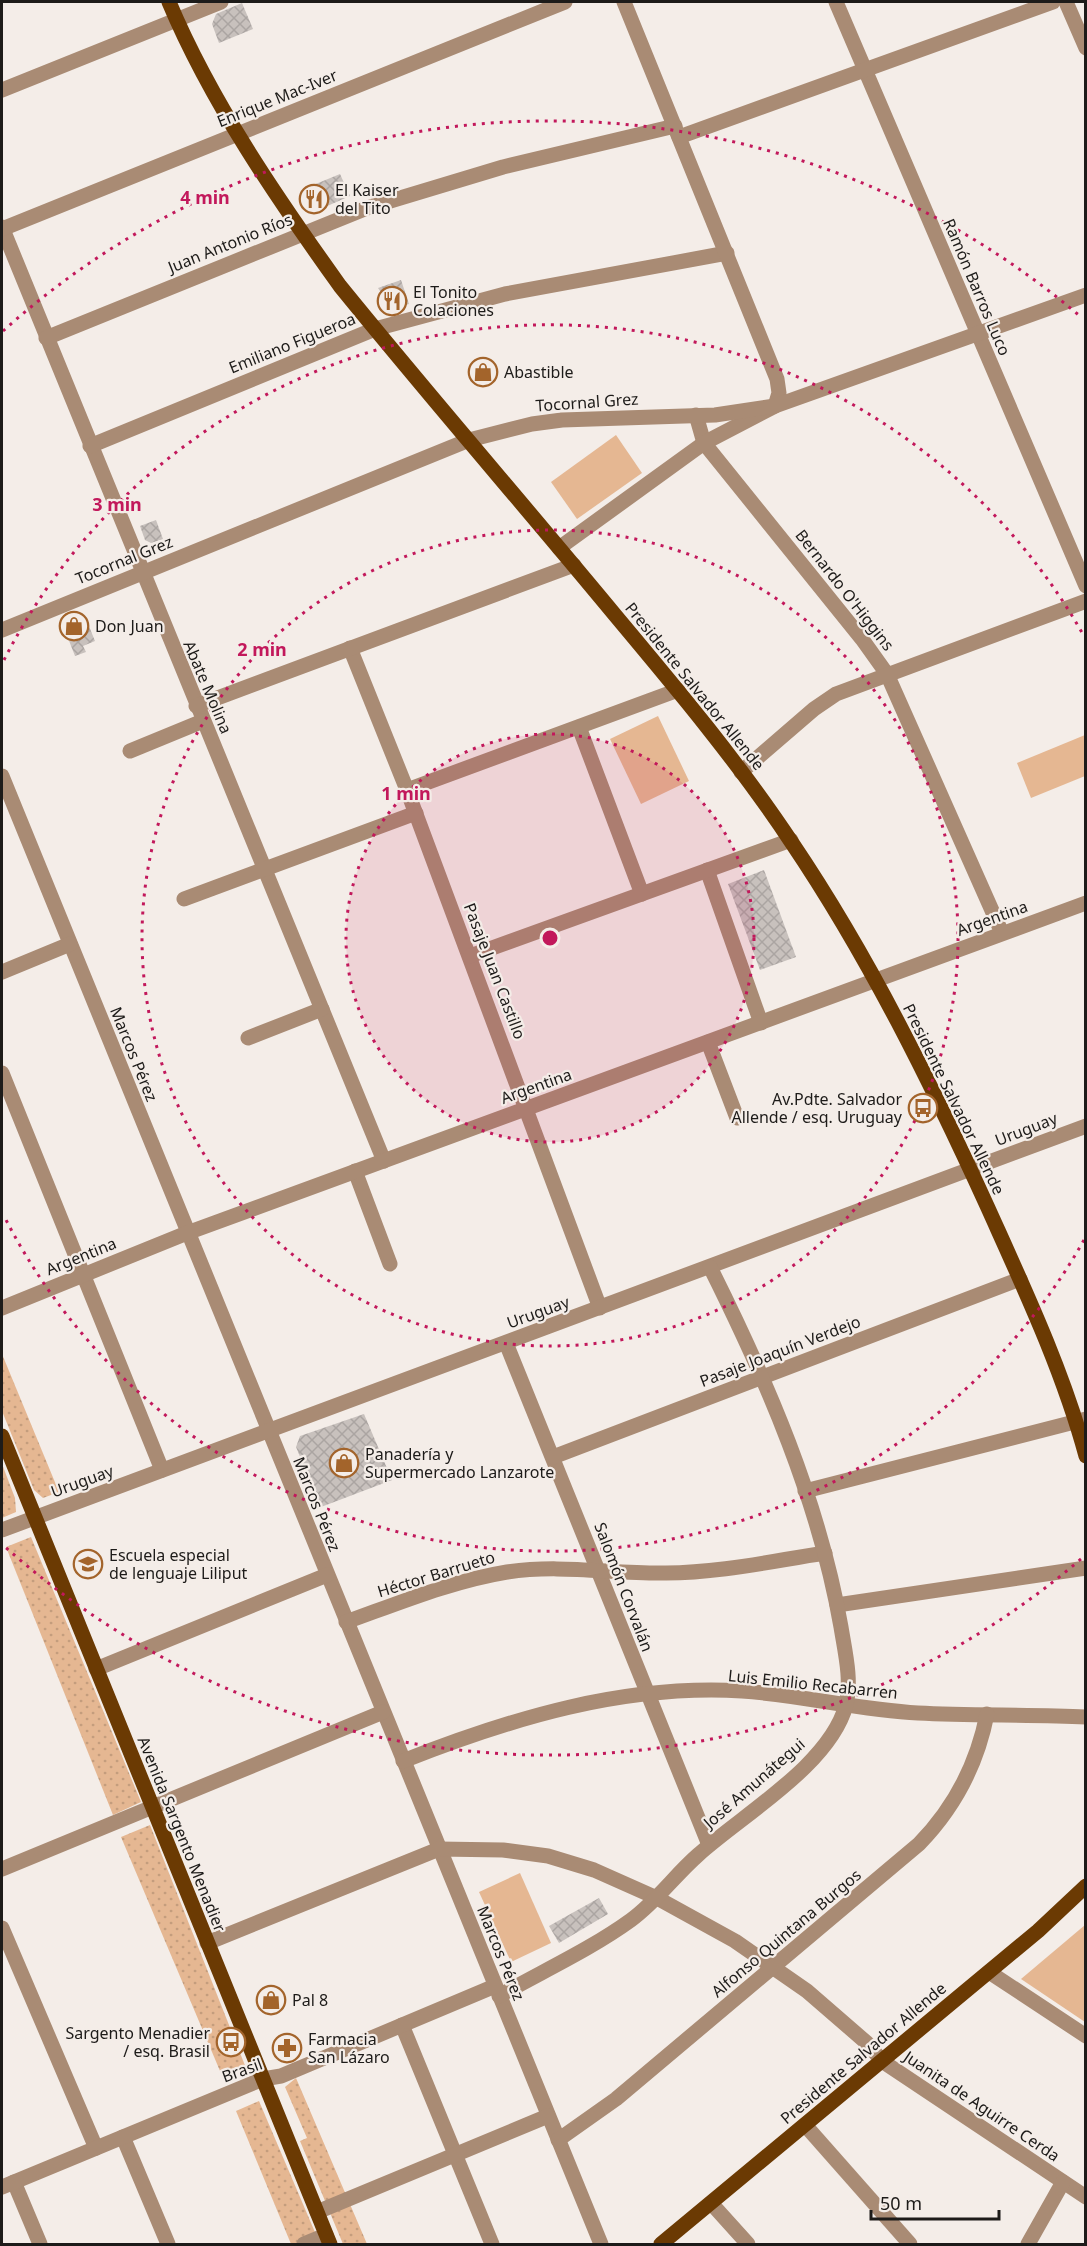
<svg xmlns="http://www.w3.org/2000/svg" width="1087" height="2246" viewBox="0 0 1087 2246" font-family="'Noto Sans',sans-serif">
<defs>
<pattern id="grass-dots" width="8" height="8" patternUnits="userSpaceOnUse" patternTransform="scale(1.5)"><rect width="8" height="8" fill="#e5b792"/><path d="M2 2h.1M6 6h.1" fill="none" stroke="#c49d7d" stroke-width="1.8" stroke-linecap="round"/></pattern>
<pattern id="building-cross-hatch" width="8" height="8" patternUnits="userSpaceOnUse" patternTransform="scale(1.5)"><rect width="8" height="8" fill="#c8c1bd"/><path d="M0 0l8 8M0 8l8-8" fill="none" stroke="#aba5a2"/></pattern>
</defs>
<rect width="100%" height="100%" fill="#f4ede8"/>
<g fill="url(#grass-dots)">
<path d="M2 1354 59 1492 43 1498 34 1490 2 1411Z"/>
<path d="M2 1464 15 1498 16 1512 2 1518Z"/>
<path d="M31 1537 141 1802 113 1815 6 1547Z"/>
<path d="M150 1825 246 2068 223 2078 121 1837Z"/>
<path d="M296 2078 367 2244H343L300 2141 307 2138 285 2087Z"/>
<path d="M259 2101 320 2244H291L236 2111Z"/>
</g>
<g fill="#e5b792">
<path d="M616 435 642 473 577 519 551 482Z"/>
<path d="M658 716 689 781 641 804 610 739Z"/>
<path d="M1085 735V776L1031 798 1017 763Z"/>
<path d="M520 1873 551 1943 511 1962 479 1892Z"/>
<path d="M1085 1925V2022L1021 1979Z"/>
</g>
<g fill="url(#building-cross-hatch)">
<path d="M242 3 253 29 219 43 212 24 216 14Z"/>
<path d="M340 174 350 196 316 211 306 188Z"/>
<path d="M401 280 409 304 392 309 378 288Z"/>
<path d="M490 359 497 376 477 385 469 369Z"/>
<path d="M156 520 163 539 151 543 145 540 140 526Z"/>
<path d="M86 619 95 641 83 646 86 652 75 656 64 628Z"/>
<path d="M764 870 796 957 760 970 728 884Z"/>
<path d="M364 1414 392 1480 321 1507 296 1447 300 1436Z"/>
<path d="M599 1898 608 1914 559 1943 549 1926Z"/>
</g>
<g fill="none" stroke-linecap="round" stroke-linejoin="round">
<g stroke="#a98b74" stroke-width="15">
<path d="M836 2 1086 586"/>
<path d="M1066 2 1086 48"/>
<path d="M2 90 221 2"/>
<path d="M679 137 1053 2"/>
<path d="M2 227 384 1161"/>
<path d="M2 229 565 2"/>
<path d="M46 338 367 208 503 167 675 126"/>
<path d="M696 415 704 443 862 639 887 674 1002 933"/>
<path d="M90 446 375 329 505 294 727 253"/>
<path d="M559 548 704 443 775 406 779 393 777 379 624 2"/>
<path d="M2 630 469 440 532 424 562 420 715 415 775 406 1086 295"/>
<path d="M350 648 407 790 600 1308"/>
<path d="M196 706 574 565"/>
<path d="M579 727 642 894"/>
<path d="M130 751 203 721"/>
<path d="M741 772 814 709 836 694 1086 601"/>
<path d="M2 776 601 2244"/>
<path d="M407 790 678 690"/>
<path d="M707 870 761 1023"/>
<path d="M184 899 416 813"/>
<path d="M470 956 791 840"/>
<path d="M2 972 70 944"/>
<path d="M248 1038 322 1009"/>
<path d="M708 1042 737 1118"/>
<path d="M2 1073 162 1470"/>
<path d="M355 1171 390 1264"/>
<path d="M2 1308 187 1233 1086 903"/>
<path d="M506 1343 709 1845"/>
<path d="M553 1457 1020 1279"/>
<path d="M805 1491 1086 1419"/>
<path d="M2 1530 1086 1126"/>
<path d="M837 1605 1086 1568"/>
<path d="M346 1622C399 1603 452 1581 507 1572 561 1564 613 1574 666 1573 719 1573 772 1561 825 1553"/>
<path d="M96 1669 327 1575"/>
<path d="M403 1761C512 1718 624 1684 742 1691 801 1695 859 1710 918 1713 973 1716 1030 1714 1086 1717"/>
<path d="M2 1869 383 1712"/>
<path d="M2 1928 96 2148"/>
<path d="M207 1943 439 1849 503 1850 548 1856 594 1870 657 1898 735 1941 807 1991 867 2043 882 2061 1086 2197"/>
<path d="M989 1972 1086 2036"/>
<path d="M499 1996C543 1971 591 1949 631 1920 657 1901 675 1875 698 1855 742 1815 830 1765 846 1705 852 1680 845 1652 841 1627 819 1501 767 1381 710 1267"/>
<path d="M402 2025 492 2244"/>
<path d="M805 2125 910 2244"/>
<path d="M123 2137 168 2244"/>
<path d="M558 2140 616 2099 919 1844C955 1807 977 1765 987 1714"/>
<path d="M14 2182 40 2244"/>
<path d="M2 2187 263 2079 281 2076 495 1986"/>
<path d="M711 2203 748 2244"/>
<path d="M317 2212 548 2116"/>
<path d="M304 2244 326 2235"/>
<path d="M1028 2244 1063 2182"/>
</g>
<g stroke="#6b3a03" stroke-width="15">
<path d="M169 2C211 102 277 198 340 286 430 397 524 505 615 615 677 689 739 763 792 843 869 957 931 1083 988 1208 1024 1288 1063 1371 1086 1456"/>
<path d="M2 1436 330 2244"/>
<path d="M661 2244 1038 1931 1086 1886"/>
</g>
</g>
<circle cx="550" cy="938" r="204" fill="#c2185b" fill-opacity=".12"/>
<g fill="none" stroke="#c2185b" stroke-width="3" stroke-dasharray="3 6">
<circle cx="550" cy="938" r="204"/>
<circle cx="550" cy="938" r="408"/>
<path d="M1084 1240A613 613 0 0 1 4 1216M4 660A613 613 0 0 1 1084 636"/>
<path d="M1081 1559A817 817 0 0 1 3 1545M3 331A817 817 0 0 1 1081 317"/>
</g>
<defs>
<g id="restaurant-ring" transform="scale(1.5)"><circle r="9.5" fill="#f4ede8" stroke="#a3642b" stroke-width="1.5"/><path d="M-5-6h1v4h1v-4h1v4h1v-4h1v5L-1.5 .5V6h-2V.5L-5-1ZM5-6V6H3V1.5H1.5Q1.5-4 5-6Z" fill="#a3642b"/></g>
<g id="shop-ring" transform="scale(1.5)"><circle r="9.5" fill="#f4ede8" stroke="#a3642b" stroke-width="1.5"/><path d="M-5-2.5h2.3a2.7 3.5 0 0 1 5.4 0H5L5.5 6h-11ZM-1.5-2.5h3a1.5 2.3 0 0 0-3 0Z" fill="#a3642b"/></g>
<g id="bus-ring" transform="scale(1.5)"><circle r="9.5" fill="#f4ede8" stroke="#a3642b" stroke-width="1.5"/><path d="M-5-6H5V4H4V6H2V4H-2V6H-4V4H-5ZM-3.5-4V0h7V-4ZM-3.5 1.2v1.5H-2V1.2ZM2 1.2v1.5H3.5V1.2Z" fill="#a3642b"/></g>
<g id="school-ring" transform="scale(1.5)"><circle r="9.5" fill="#f4ede8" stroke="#a3642b" stroke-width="1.5"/><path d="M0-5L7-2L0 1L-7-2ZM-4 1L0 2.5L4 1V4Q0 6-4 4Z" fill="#a3642b"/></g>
<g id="pharmacy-ring" transform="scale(1.5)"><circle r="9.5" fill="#f4ede8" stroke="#a3642b" stroke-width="1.5"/><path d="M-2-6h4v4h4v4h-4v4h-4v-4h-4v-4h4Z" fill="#a3642b"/></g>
</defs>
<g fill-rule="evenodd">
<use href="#restaurant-ring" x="314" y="199"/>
<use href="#restaurant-ring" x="392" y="301"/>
<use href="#shop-ring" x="483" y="372"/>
<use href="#shop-ring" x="74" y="626"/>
<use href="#bus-ring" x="923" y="1108"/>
<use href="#shop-ring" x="344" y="1463"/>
<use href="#school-ring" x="88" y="1564"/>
<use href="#shop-ring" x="271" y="2000"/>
<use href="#bus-ring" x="231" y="2042"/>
<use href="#pharmacy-ring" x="287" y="2048"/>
</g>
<g text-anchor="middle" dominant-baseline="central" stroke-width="4.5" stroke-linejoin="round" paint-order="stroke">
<g font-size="16" fill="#1d1b19" stroke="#f4ede8">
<text transform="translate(277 98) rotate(-22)">Enrique Mac-Iver</text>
<text transform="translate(230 243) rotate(-22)">Juan Antonio Ríos</text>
<text transform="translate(977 287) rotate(67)">Ramón Barros Luco</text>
<text transform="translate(292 343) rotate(-22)">Emiliano Figueroa</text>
<text transform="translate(587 402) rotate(-4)">Tocornal Grez</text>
<text transform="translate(124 560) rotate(-22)">Tocornal Grez</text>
<text transform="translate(845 590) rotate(52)">Bernardo O'Higgins</text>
<text transform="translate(695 686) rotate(51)">Presidente Salvador Allende</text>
<text transform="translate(208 687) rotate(67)">Abate Molina</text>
<text transform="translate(992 918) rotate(-20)">Argentina</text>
<text transform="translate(495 971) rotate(69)">Pasaje Juan Castillo</text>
<text transform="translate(134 1054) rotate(68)">Marcos Pérez</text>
<text transform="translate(536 1086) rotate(-20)">Argentina</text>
<text transform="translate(954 1099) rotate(64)">Presidente Salvador Allende</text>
<text transform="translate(1026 1129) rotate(-21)">Uruguay</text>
<text transform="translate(81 1256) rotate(-22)">Argentina</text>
<text transform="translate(538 1312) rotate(-20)">Uruguay</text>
<text transform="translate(780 1351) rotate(-21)">Pasaje Joaquín Verdejo</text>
<text transform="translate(82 1481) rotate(-20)">Uruguay</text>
<text transform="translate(317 1504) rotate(68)">Marcos Pérez</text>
<text transform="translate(436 1574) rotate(-17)">Héctor Barrueto</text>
<text transform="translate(624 1587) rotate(69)">Salomón Corvalán</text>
<text transform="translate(813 1684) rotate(6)">Luis Emilio Recabarren</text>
<text transform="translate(754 1783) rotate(-41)">José Amunátegui</text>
<text transform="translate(182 1834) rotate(68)">Avenida Sargento Menadier</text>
<text transform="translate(786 1933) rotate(-40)">Alfonso Quintana Burgos</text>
<text transform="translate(501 1953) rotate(68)">Marcos Pérez</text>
<text transform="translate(863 2053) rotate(-40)">Presidente Salvador Allende</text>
<text transform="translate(242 2070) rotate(-20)">Brasil</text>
<text transform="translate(982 2106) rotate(34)">Juanita de Aguirre Cerda</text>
</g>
<g font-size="16" fill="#1d1b19" stroke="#f4ede8" text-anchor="start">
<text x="335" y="190">El Kaiser<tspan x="335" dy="18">del Tito</tspan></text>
<text x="413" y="292">El Tonito<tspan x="413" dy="18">Colaciones</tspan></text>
<text x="504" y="372">Abastible</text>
<text x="95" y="626">Don Juan</text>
<text x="902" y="1099" text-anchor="end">Av.Pdte. Salvador<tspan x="902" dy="18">Allende / esq. Uruguay</tspan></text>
<text x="365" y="1454">Panadería y<tspan x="365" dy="18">Supermercado Lanzarote</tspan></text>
<text x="109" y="1555">Escuela especial<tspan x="109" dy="18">de lenguaje Liliput</tspan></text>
<text x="292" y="2000">Pal 8</text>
<text x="210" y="2033" text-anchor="end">Sargento Menadier<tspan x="210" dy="18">/ esq. Brasil</tspan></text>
<text x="308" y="2039">Farmacia<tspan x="308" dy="18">San Lázaro</tspan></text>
</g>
</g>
<circle cx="550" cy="938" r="9" fill="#c2185b" stroke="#f4ede8" stroke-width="3"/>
<g font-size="18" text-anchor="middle" font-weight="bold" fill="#c2185b" stroke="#f4ede8" stroke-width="4.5" stroke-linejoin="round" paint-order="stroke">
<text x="205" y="204">4 min</text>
<text x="117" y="511">3 min</text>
<text x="262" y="656">2 min</text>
<text x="406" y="800">1 min</text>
</g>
<rect width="1087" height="2246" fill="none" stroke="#1d1b19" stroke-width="6"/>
<path d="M871 2210v9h128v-9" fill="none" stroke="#1d1b19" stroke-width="3"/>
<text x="880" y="2210" font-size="18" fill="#1d1b19" stroke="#f4ede8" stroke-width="4.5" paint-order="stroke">50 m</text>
</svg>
